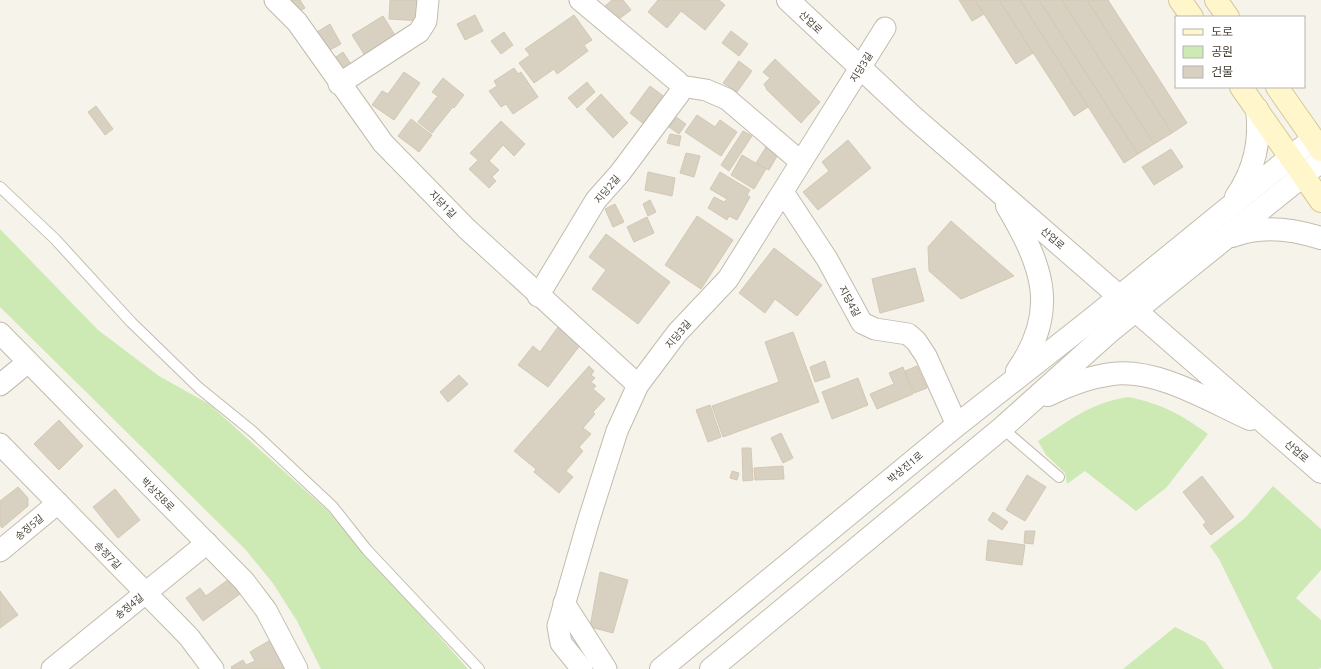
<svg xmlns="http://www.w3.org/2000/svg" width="1321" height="669" viewBox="0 0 1321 669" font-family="'Open Sans','Noto Sans KR',sans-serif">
<rect width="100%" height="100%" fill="#f6f3eb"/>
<g fill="#ceeab4">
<path d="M0 229 98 330 159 376 209 404 326 509 468 669H321L297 621 272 582 245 549 0 307Z"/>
<path d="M1128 397C1163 404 1180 414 1208 434L1166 488 1136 511 1085 471 1067 484 1065 473 1046 455 1038 441C1070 420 1090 403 1128 397Z"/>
<path d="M1273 486 1321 529V570L1296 598 1321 620V668L1318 669H1273L1219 559 1210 546 1245 518Z"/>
<path d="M1175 627 1205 642 1224 669H1123Z"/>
</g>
<g fill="#d8d0c0" stroke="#d3c8b3">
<path d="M291 0H300L305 8 298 12Z"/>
<path d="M390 0H424L423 21 389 19Z"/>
<path d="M612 0H623L631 10 615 22 604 7Z"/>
<path d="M658 0H719L725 5 705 30 681 11 667 28 648 12Z"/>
<path d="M959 0H975L984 14 972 21Z"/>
<path d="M975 0H999L1033 53 1016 64Z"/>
<path d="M999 0H1020L1088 107 1074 116Z"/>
<path d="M1020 0H1039L1138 154 1124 163Z"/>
<path d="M1039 0H1062L1154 144 1138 154Z"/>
<path d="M1062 0H1087L1172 133 1154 144Z"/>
<path d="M1087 0H1108L1187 123 1172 133Z"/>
<path d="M475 15 483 31 465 40 457 24Z"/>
<path d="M574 15 592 40 584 45 588 51 557 74 554 69 534 83 519 63 530 55 525 49Z"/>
<path d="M383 16 398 40 367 59 352 35Z"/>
<path d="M330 24 341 44 328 51 317 32Z"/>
<path d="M731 31 748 44 739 56 722 43Z"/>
<path d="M504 32 513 45 501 54 491 41Z"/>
<path d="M343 52 353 67 342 74 333 59Z"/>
<path d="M775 59 820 102 801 123 767 90 764 84 770 78 763 72Z"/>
<path d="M739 61 752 71 737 92 723 83Z"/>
<path d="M514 68 518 74 521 72 538 97 513 114 506 104 501 107 489 91 497 86 494 81Z"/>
<path d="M404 72 420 83 394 120 372 105 382 91 388 94Z"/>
<path d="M443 78 464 95 454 108 432 92Z"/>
<path d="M587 82 595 92 577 108 568 98Z"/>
<path d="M650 86 666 98 645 125 630 113Z"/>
<path d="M601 94 628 123 613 138 586 109Z"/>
<path d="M437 97 452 108 432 133 418 122Z"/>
<path d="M96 106 113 129 105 135 88 112Z"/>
<path d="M697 115 715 127 720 120 737 132 721 156 685 132Z"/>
<path d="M676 117 686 124 679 134 669 127Z"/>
<path d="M411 119 432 135 419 152 398 136Z"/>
<path d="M501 121 525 144 514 156 503 145 489 161 499 170 492 177 496 181 489 188 469 169 478 160 470 153Z"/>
<path d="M743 131 752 136 729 171 721 165Z"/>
<path d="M670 134 681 136 679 146 667 143Z"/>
<path d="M848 140 871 168 818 210 803 192 829 171 822 162Z"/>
<path d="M768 144 780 151 769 170 756 163Z"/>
<path d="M1171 149 1183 167 1154 185 1142 167Z"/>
<path d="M686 153 700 156 694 177 680 173Z"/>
<path d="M742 155 766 169 754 189 731 175Z"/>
<path d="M648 172 675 178 672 196 645 190Z"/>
<path d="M720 172 750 190 747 195 750 197 737 220 729 216 727 220 708 208 714 197 724 202 727 199 710 189Z"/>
<path d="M650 200 656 212 648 216 643 204Z"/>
<path d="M615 204 624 222 613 227 605 209Z"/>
<path d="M697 216 733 240 701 289 665 265Z"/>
<path d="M647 217 654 233 634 242 627 227Z"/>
<path d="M951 221 1014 276 961 299 929 271 928 247Z"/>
<path d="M606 234 670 282 638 324 592 289 606 270 589 257Z"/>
<path d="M774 248 822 285 797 316 775 299 765 313 739 293Z"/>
<path d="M915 268 924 301 880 313 872 279Z"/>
<path d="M558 327 581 344 548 387 518 365 533 346 540 352Z"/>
<path d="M793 332 819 402 723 437 712 406 779 382 765 342Z"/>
<path d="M825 361 830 377 815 382 810 367Z"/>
<path d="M589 366 594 371 591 375 595 378 591 382 596 386 593 389 605 399 593 412 595 414 583 428 591 434 579 447 583 451 566 471 573 477 559 493 534 472 536 469 514 451Z"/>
<path d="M917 366 927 388 914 393 905 371Z"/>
<path d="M903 367 913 394 877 409 870 394 894 384 889 373Z"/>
<path d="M459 375 468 384 448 402 440 392Z"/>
<path d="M858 378 868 405 832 419 822 392Z"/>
<path d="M710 405 721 437 708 442 696 410Z"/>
<path d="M59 420 83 446 59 470 34 444Z"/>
<path d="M781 433 793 458 783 463 771 438Z"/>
<path d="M742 448H751L753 480 743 481Z"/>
<path d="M783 466 784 479 755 480 754 468Z"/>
<path d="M732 471 739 473 737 480 730 478Z"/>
<path d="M1027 475 1046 487 1025 521 1006 510Z"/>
<path d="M1202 476 1234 517 1211 535 1203 525 1206 522 1183 492Z"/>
<path d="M18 487 28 498V506L2 528 0 525V501Z"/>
<path d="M115 489 140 520 118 538 93 507Z"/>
<path d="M993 512 1008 522 1002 530 988 520Z"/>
<path d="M1025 531H1035L1033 544 1024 543Z"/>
<path d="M988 540 1025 545 1022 565 986 560Z"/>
<path d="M600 572 628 580 613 633 590 627Z"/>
<path d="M229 579 240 594 203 621 186 598 200 588 206 596Z"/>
<path d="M0 591 18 615 0 628Z"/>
<path d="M272 639 288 669H232L231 667 243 660 246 665 255 661 250 652Z"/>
</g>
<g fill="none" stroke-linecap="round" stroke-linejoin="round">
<g stroke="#c2bcad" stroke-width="12">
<g id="service">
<path d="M0 187 55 239 131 322 199 388 252 431 333 507 367 550 479 669"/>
<path d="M1002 428 1059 477"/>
</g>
</g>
<g stroke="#c2bcad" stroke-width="23">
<g id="minor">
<path d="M275 0 297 22 383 143 467 229 638 385"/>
<path d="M339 84 419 32 426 21 428 0"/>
<path d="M681 86 706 90 727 99 801 162"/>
<path d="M783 192 827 259 862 323 875 329 908 334 916 341 926 356 957 425"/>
<path d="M538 296 596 200 620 173 679 94 681 86 677 81 580 0"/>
<path d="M0 333 244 581 266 610 297 669"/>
<path d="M0 385 28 362"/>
<path d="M0 444 189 637 213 669"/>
<path d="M0 551 58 503"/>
<path d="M564 603 606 669"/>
<path d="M52 669 207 543"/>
<path d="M582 669 561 643 558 626 589 519 617 431 638 385 677 333 728 279 885 28"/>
</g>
</g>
<g stroke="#c2bcad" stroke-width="24">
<g id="tertiary">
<path d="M788 0 912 116 1321 472"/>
<path d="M1236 197C1254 171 1261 140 1257 109"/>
<path d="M1007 206C1042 265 1060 310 1017 371"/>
<path d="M1232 236C1260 225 1293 229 1321 238"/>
<path d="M1048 395C1068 385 1089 377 1112 374 1157 368 1210 401 1250 419"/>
<path d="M661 669 957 425 1092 319 1313 139"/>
<path d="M711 669 1002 428 1108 333 1321 161"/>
</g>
</g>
<g stroke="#d6c99a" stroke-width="24">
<g id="secondary">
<path d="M1180 0 1192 17"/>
<path d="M1216 0 1228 17"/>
<path d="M1241 87 1321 201"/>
<path d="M1277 87 1321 150"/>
</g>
</g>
<use href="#service" stroke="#fff" stroke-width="10"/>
<use href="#minor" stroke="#fff" stroke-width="21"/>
<use href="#tertiary" stroke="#fff" stroke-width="22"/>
<use href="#secondary" stroke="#fff6cc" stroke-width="22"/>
</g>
<g text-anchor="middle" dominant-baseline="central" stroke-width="3" stroke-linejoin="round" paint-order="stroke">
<g font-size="10" fill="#4a4438" stroke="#fff">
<text transform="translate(811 22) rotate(44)">산업로</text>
<text transform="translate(861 67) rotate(-58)">지당3길</text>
<text transform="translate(607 189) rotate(-50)">지당2길</text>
<text transform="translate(443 204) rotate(46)">지당1길</text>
<text transform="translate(1053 238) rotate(41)">산업로</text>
<text transform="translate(850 301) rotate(61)">지당4길</text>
<text transform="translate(678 334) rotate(-50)">지당3길</text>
<text transform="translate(1297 451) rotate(41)">산업로</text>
<text transform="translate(905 467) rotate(-40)">박상진1로</text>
<text transform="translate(158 494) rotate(45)">박상진8로</text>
<text transform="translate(29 527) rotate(-40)">송정5길</text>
<text transform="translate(108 555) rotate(46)">송정7길</text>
<text transform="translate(129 606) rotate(-39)">송정4길</text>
</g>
</g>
<rect x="1175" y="16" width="130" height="72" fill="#ffffff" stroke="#b7b4af"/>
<rect x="1183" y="29" width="20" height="6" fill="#fff6cc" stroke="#b7b4af"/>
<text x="1211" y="36" font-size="12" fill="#4a4438">도로</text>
<rect x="1183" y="46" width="20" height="12" fill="#ceeab4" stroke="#b7b4af"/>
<text x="1211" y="56" font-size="12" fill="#4a4438">공원</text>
<rect x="1183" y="66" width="20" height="12" fill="#d8d0c0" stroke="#b7b4af"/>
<text x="1211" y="76" font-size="12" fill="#4a4438">건물</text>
</svg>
